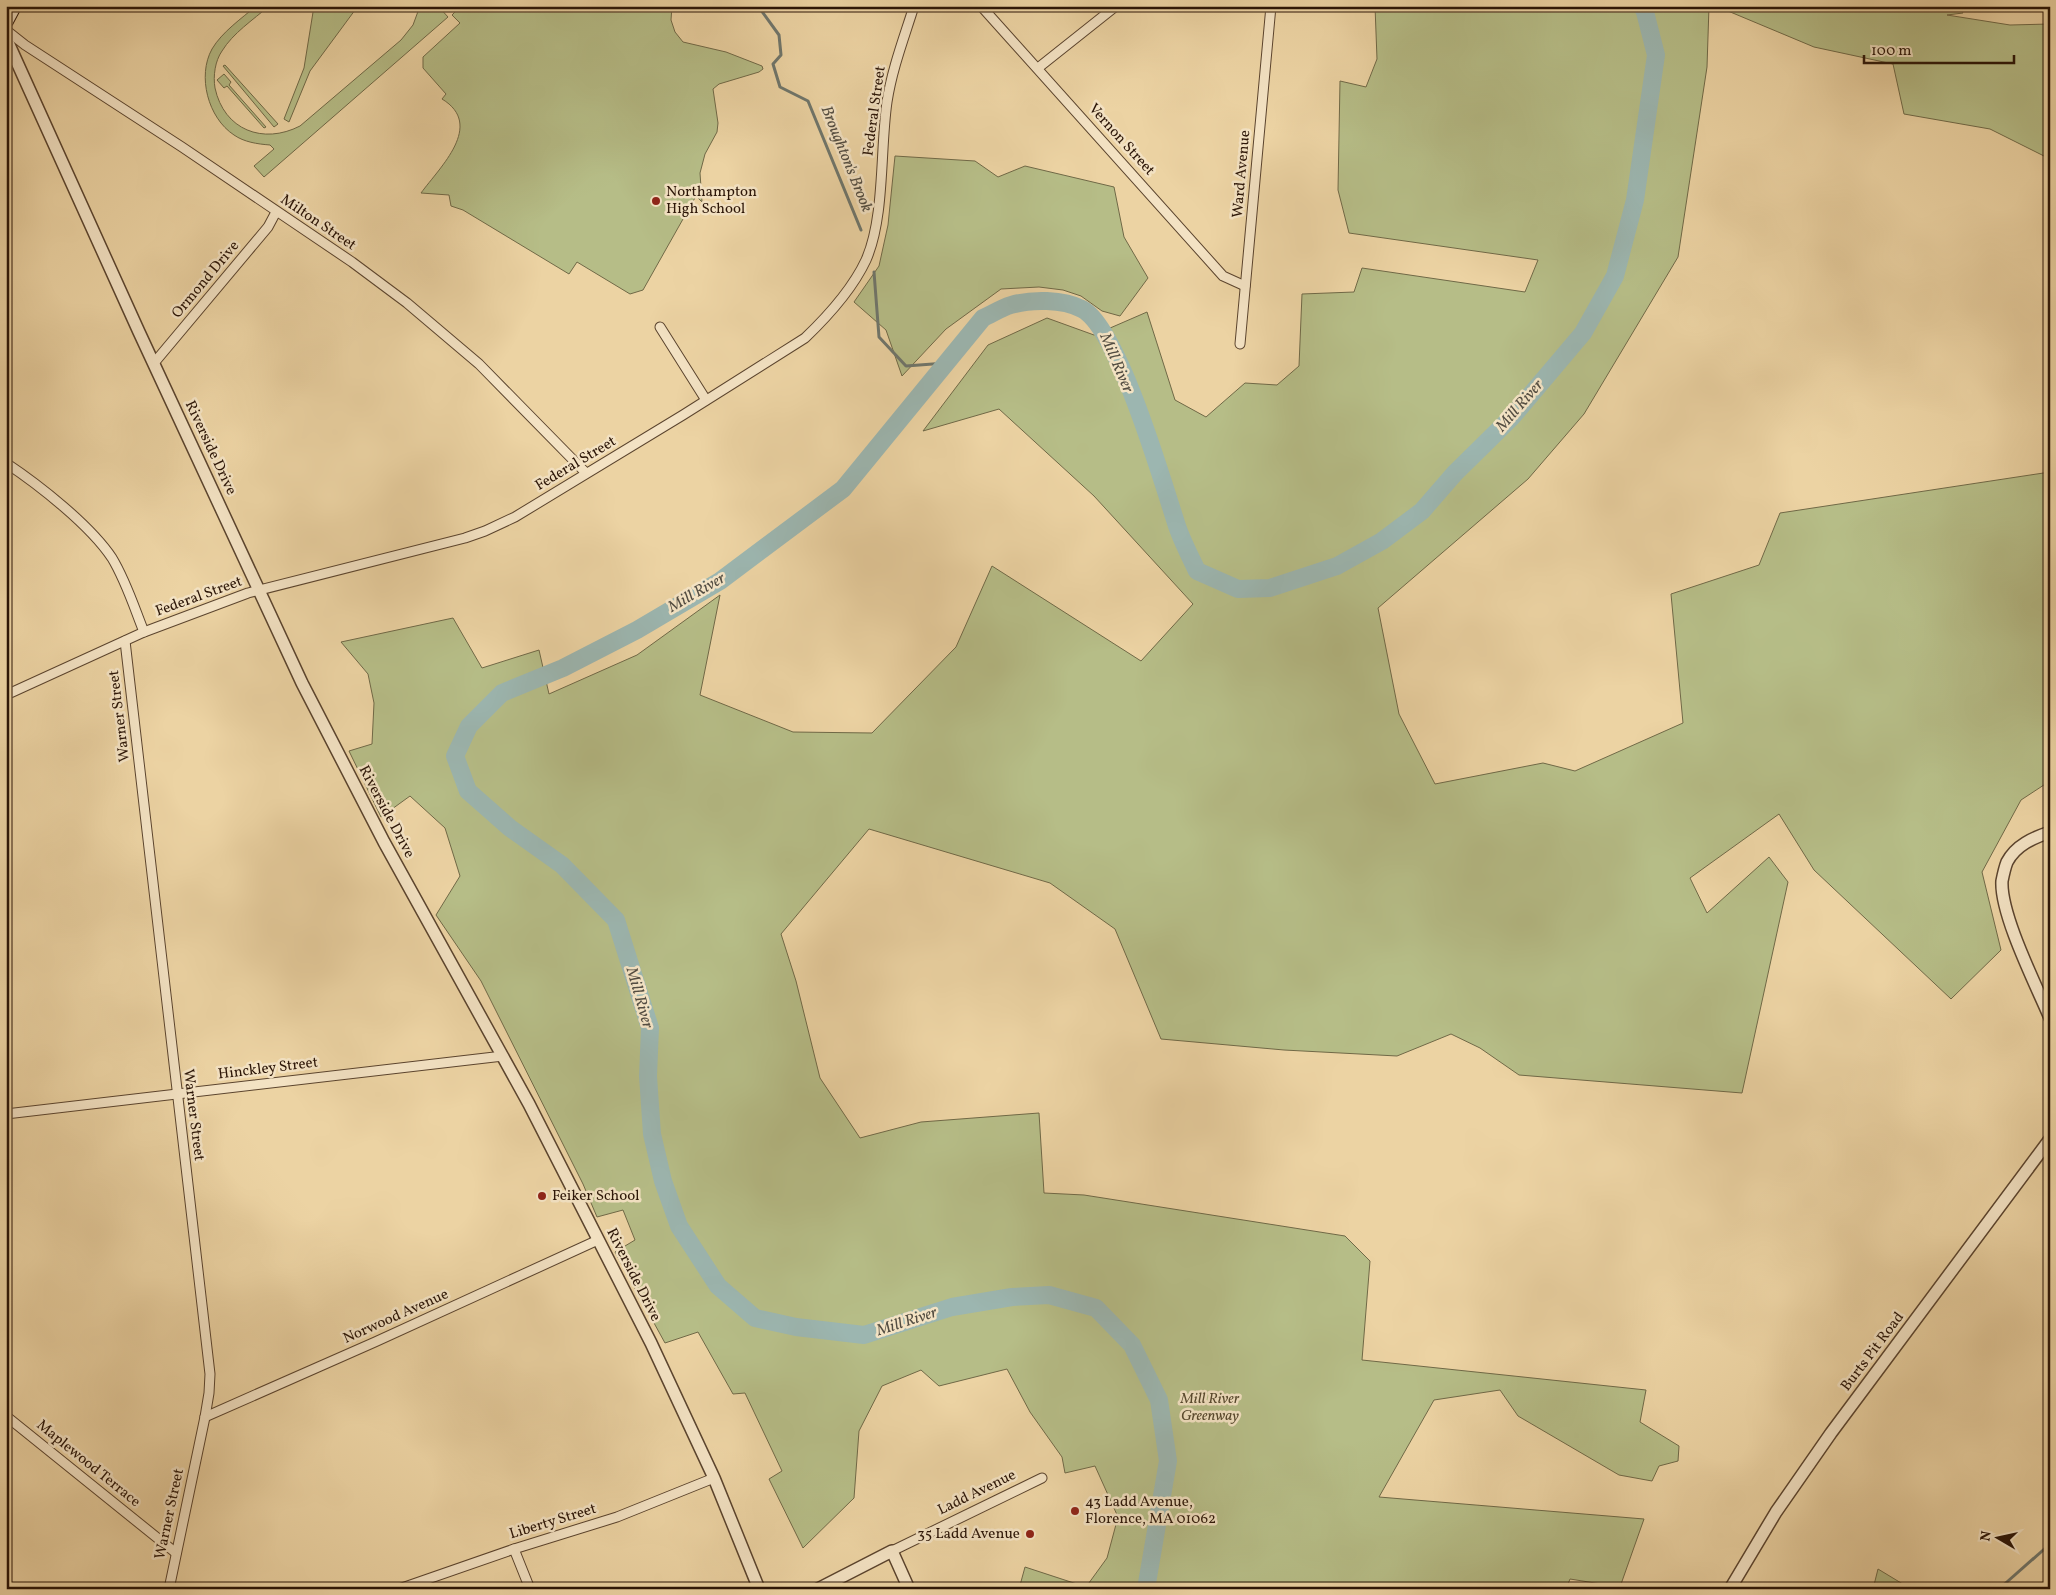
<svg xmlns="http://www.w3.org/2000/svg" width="2056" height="1595" viewBox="0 0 2056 1595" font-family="Vollkorn,serif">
<rect width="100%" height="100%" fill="#ecd3a3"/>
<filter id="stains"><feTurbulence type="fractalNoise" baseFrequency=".004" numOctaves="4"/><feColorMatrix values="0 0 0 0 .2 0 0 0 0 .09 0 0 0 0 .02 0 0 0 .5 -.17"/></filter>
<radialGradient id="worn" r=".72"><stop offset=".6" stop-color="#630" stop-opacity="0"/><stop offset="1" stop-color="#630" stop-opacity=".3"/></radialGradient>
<g fill="#b6bd87" stroke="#706947">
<path d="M256 6H269C253 20 233 33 222 51 215 61 213 76 215 88 224 130 263 145 300 126L401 40 413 25 420 6H438L448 17 264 177 254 166 274 149 270 145C257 144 244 142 234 135 208 118 197 76 212 49 222 32 241 19 256 6Z"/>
<path d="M314 6H358L310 71 289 122 284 119 304 68Z"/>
<path d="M455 6H672L671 20 675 32 683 42 726 52 762 66 763 69 759 72 719 84 713 89 718 123 717 132 705 154 700 173 702 202 696 196 643 290 630 294 577 262 569 274 463 210 451 206 449 195 421 193C440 167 485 125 442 99L446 94 423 68V57L460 23 452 15 458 9Z"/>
<path d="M1375 6H1709L1707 67 1678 257 1584 414 1528 479 1378 608 1399 714 1435 784 1543 763 1575 771 1683 723 1671 594 1759 565 1780 513 2050 472V781L2021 800 1982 872 2001 950 1951 999 1814 870 1779 814 1690 878 1707 913 1769 857 1788 882 1742 1093 1519 1075 1480 1048 1451 1034 1397 1056 1284 1050 1161 1039 1115 929 1050 883 869 829 781 934 796 981 820 1078 860 1138 921 1122 1039 1113 1044 1193 1084 1195 1345 1236 1370 1261 1362 1360 1646 1390 1640 1422 1679 1446 1678 1461 1659 1466 1652 1481 1619 1475 1518 1416 1500 1390 1434 1400 1379 1497 1644 1519 1620 1587 1570 1579 1566 1589H1019L1025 1567 1086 1587 1107 1558 1118 1517 1095 1466 1065 1473 1062 1457 1030 1412 1007 1369 939 1386 921 1370 882 1386 859 1431 854 1498 803 1548 769 1479 782 1471 745 1393 733 1394 698 1332 665 1343 615 1252 635 1240 623 1210 597 1217 583 1184 481 981 436 915 460 876 445 828 410 796 381 817 349 751 372 744 374 703 368 674 341 642 453 618 482 668 539 650 549 694 637 655 720 595 700 695 793 732 872 733 956 647 992 566 1141 661 1193 604 1094 496 999 409 923 431 988 345 1047 318 1094 335 1147 312 1175 400 1206 417 1245 383 1277 385 1299 366 1302 294 1354 292 1362 268 1525 292 1538 260 1349 233 1338 190 1340 81 1366 87 1377 59Z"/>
<path d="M1716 6H1885L1909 10 1901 6H1959L1963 13 1947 15 2010 25 2050 24V159L1990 129 1904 114 1893 64 1814 47Z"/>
<path d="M225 65 278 124 274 127 223 66Z"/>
<path d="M224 74 231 82 229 85 266 127 264 128 227 86 224 88 217 80Z"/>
<path d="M895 156 975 161 998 177 1025 166 1114 187 1124 237 1148 278 1120 316 1102 311 1081 296 1063 290 1039 287 1001 289 946 329 902 376 886 330 854 302 879 266 888 225Z"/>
<path d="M1878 1569 1911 1589H1873Z"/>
</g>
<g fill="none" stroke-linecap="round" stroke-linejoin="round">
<g stroke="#6f766c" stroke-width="3">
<path d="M758 6 779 35 781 55 773 64 780 87 808 101 861 230"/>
<path d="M874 272 879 337 906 366 946 363"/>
<path d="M1999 1589 2050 1544"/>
</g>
<path stroke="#9cb6b0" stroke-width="18" d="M1146 1589 1168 1461 1159 1400 1132 1345 1096 1308 1049 1295 1012 1297 952 1307 864 1335 796 1327 755 1318 718 1286 679 1226 663 1181 652 1134 648 1076 650 1028 616 920 562 865 510 828 468 791 455 756 469 726 502 693 563 668 637 630 720 581 843 489 983 318C992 314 1001 308 1011 305 1031 299 1063 299 1082 309 1118 327 1163 483 1177 526 1182 541 1190 556 1197 571L1238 589 1270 588 1337 566 1382 541 1422 511 1455 473 1512 417 1583 333 1615 276 1635 200 1656 55 1645 12 1642 6"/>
<g stroke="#5b442e" stroke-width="11">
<g id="minor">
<path d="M981 6 1223 276 1245 286"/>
<path d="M6 30 25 45 182 147 352 262 407 303 479 364 586 473"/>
<path d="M1038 68 1116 6"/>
<path d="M660 327 706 400"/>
<path d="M1240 344 1271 6"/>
<path d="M154 363 268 227 276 212"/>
<path d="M6 463C39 485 90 525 112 558 126 581 134 607 144 632"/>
<path d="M125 641 210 1374 209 1393 205 1417 169 1589"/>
<path d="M6 695 144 632 248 593 465 538 485 531 515 517 683 415 805 338C828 316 852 290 866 260 885 217 880 150 887 102 892 69 904 38 914 6"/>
<path d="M6 1114 503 1056"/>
<path d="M6 1416 176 1553"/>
<path d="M205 1417 375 1342 598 1240"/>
<path d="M514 1549 530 1589"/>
<path d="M892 1551 1042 1478"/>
<path d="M399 1589 514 1549 617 1517 714 1478"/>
</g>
</g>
<g stroke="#5b442e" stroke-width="14">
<g id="tertiary">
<path d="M6 38 139 332 302 683 384 842 529 1104 651 1343 714 1478 759 1589"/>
<path d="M2050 832C2033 838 2016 845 2007 862 2005 867 2003 876 2002 881 2000 914 2036 985 2050 1018"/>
<path d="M818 1589 892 1551 909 1589"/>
<path d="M1730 1589 1776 1512 1831 1433 2050 1139"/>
</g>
</g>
<g stroke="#2b1507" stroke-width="16">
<path id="secondary" d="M6 21 14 6"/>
</g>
<use href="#minor" stroke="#f3e2c3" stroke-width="9"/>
<use href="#tertiary" stroke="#f3e2c3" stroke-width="11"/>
<use href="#secondary" stroke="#f3e2c3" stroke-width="14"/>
</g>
<g fill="#8f2418" stroke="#f3e2c3" stroke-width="2">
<circle cx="656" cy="201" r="5"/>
<circle cx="542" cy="1196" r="5"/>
<circle cx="1075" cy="1511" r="5"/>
<circle cx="1030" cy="1534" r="5"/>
</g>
<g text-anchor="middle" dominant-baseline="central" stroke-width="5" stroke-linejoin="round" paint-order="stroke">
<g font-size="15" fill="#2b1507" stroke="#f3e2c3">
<text transform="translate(875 111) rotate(-82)">Federal Street</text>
<text transform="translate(1121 140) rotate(48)">Vernon Street</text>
<text transform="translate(1242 174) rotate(-85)">Ward Avenue</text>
<text transform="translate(318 223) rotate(34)">Milton Street</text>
<text transform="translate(206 280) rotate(-50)">Ormond Drive</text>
<text transform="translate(210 448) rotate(65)">Riverside Drive</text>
<text transform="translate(576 464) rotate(-31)">Federal Street</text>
<text transform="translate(199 597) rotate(-20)">Federal Street</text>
<text transform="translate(120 716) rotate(-97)">Warner Street</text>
<text transform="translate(386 812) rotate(62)">Riverside Drive</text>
<text transform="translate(268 1069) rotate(-7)">Hinckley Street</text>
<text transform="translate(193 1115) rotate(83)">Warner Street</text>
<text transform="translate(633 1275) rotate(63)">Riverside Drive</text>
<text transform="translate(396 1317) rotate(-24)">Norwood Avenue</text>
<text transform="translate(1873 1352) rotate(-53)">Burts Pit Road</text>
<text transform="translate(88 1464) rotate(39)">Maplewood Terrace</text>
<text transform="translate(977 1493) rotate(-26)">Ladd Avenue</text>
<text transform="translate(170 1514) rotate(-78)">Warner Street</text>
<text transform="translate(553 1522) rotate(-17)">Liberty Street</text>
</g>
<g font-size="15" fill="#2b1507" stroke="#f3e2c3" text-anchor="start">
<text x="666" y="192">Northampton<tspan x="666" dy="17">High School</tspan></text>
<text x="552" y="1196">Feiker School</text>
<text x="1085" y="1502">43 Ladd Avenue,<tspan x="1085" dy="17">Florence, MA 01062</tspan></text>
<text x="1020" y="1534" text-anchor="end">35 Ladd Avenue</text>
</g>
<g font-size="15" font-style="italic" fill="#55472d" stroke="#f3e2c3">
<text x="1210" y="1399">Mill River<tspan x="1210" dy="17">Greenway</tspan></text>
</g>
<g font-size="16" font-style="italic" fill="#534d42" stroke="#f3e2c3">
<text transform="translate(846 159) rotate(68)">Broughton's Brook</text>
<text transform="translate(1116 363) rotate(67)">Mill River</text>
<text transform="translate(1520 406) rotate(-49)">Mill River</text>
<text transform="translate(697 593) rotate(-30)">Mill River</text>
<text transform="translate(639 998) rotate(74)">Mill River</text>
<text transform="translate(907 1322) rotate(-18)">Mill River</text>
</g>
</g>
<rect width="2056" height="1595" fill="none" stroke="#ecd3a3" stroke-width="25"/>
<rect x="8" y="8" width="2041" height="1580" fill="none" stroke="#2b1507" stroke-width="2.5"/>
<rect x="12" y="12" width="2031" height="1570" fill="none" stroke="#2b1507"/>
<g transform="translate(1998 1538) rotate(279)" stroke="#f3e2c3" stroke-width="4" paint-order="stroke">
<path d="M0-4L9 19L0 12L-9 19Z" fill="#2b1507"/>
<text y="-8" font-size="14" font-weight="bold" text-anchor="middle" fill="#2b1507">N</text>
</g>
<path d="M1864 55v8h150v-8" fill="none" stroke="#2b1507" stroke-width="2.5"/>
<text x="1871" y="55" font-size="15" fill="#2b1507" stroke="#f3e2c3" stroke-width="4" paint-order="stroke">100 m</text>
<rect width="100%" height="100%" filter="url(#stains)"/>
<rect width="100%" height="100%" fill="url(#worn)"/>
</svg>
